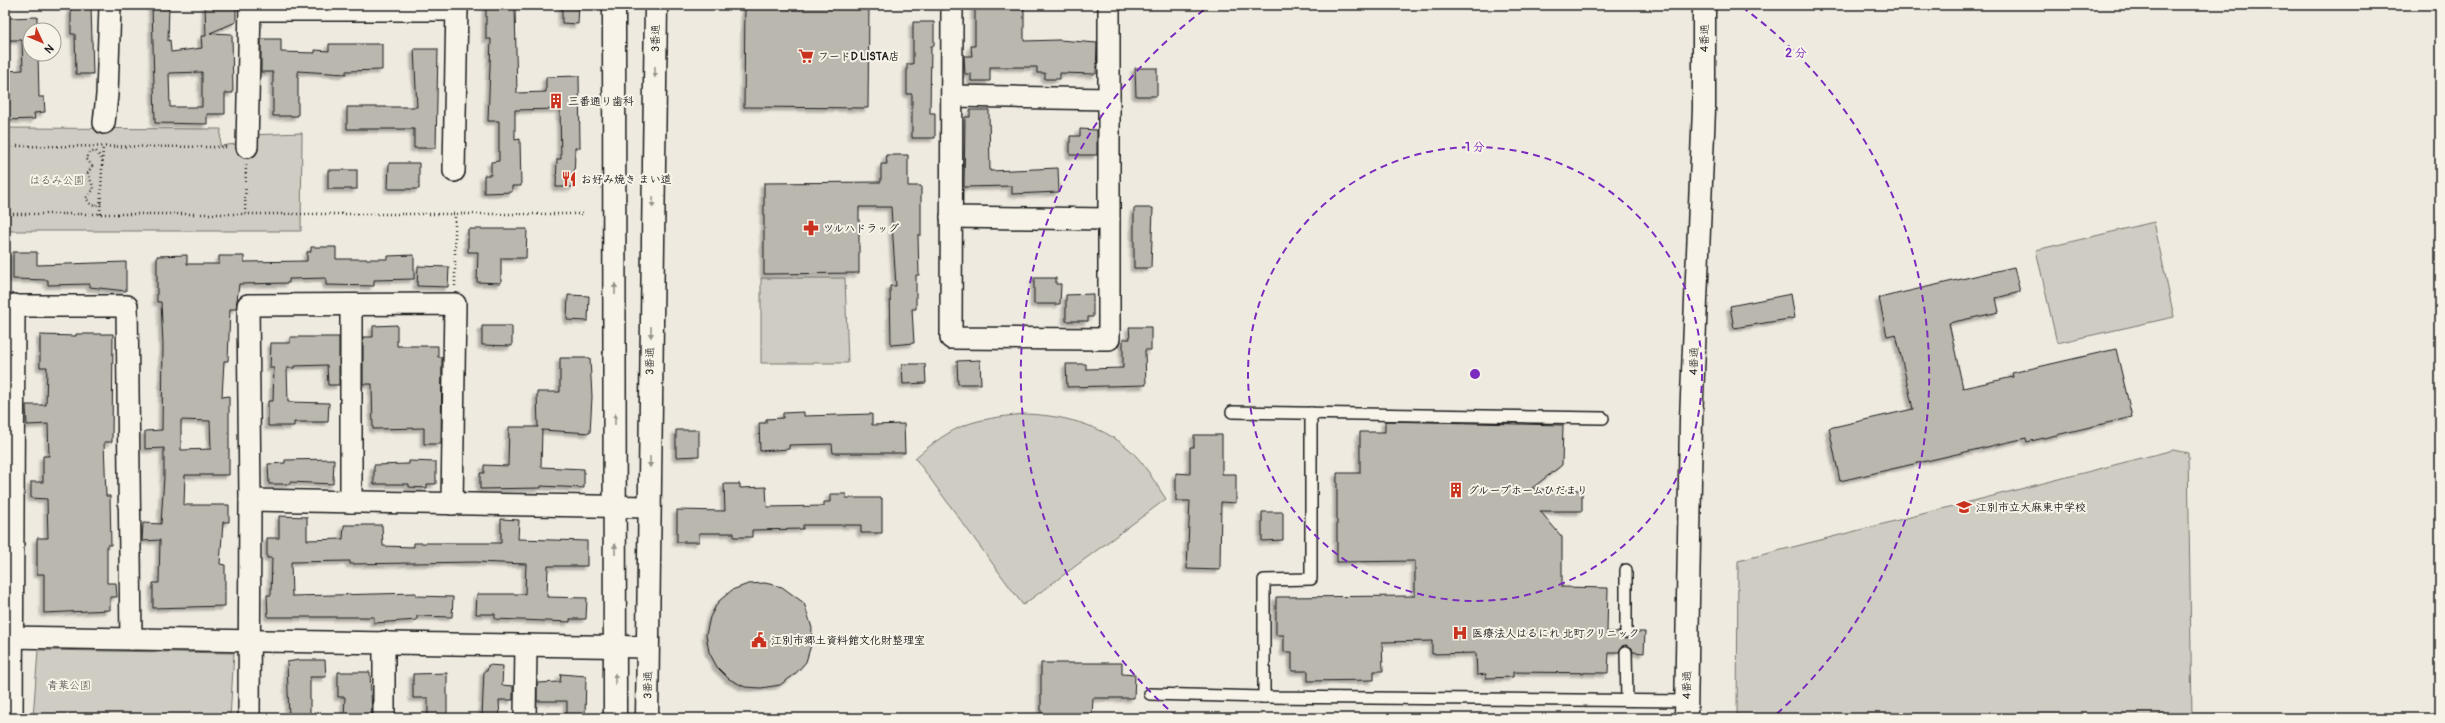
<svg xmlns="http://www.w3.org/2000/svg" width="2445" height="723" viewBox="0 0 2445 723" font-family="Pangolin,'Klee One',sans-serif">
<defs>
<filter id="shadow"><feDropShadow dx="-3.5" dy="3.5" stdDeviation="1" flood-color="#0004"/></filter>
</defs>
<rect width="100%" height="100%" fill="#eeeae0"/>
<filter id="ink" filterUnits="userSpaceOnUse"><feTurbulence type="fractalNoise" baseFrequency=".025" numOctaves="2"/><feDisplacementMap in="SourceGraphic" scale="8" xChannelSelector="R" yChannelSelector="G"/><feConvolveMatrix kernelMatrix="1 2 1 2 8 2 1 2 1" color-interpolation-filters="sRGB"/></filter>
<g filter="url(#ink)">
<g fill="#cfccc3" stroke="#767470">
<path d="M5 128 221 129 220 146 236 144 249 135 302 133 301 231H5Z"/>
<path d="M2154 222 2174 317 2057 343 2036 250Z"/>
<path d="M761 278H845L848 363H761Z"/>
<path d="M1024 414C1061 415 1100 424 1129 449 1144 462 1155 483 1166 499L1023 605 915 458C956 423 971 420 1024 414Z"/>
<path d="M2173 450 2188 453 2192 718H1737L1738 561Z"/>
<path d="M38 650 234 653 230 718H33Z"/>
</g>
<g fill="#bab7af" stroke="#1c1c1c" fill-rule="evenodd" filter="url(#shadow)">
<path d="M152 5H169L168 41 170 40 171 52 202 48 201 36H206L205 5H236V22L210 33 232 34 233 93H225V114H207V124L155 123ZM202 72V107H170L169 73Z"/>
<path d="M486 5H510V8H515L517 93 546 92V77L579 76 580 148H575L574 187H556L557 159H561L560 109 515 110V140L520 139 521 186H512V192L484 193V175H491V162L499 161V121H488L491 39H486Z"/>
<path d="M562 5H579L578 24 562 23Z"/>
<path d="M745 5H869L868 108 744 107Z"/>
<path d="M975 5 1024 7V41L1059 40 1097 43 1096 74 1060 73V79H1045V73H1037V67H990V81H971V74H965L964 56H972L971 46H975Z"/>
<path d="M71 7H91L93 74H76L75 34H71Z"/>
<path d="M37 17V30H30V54H38L39 97H44L45 112 34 113 35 119 5 120V71L23 70 22 40H5V25H8V18Z"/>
<path d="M913 22H934V46H931L930 113H935V138H912V94H907V64H913Z"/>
<path d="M261 39H281V52L315 53V50L329 51V44H382V70L346 71V74L298 71V116H273V72H261Z"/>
<path d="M414 49H438L436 148H414V129H347V107H417Z"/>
<path d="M1135 68H1157V96H1136Z"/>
<path d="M970 110H989L990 171 1058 168 1059 192 1012 194V186L964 187 965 117H970Z"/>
<path d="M1080 129 1097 130V155H1070V136H1080Z"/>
<path d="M886 155H908V186H921V235H918L919 275H916V309H912L914 343 891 345 890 286H896L891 207H859V273L764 274V183L881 182V164H887Z"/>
<path d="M389 163H419V189H388Z"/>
<rect x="328" y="170" width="29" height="19"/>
<path d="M1134 208H1153L1151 268H1134Z"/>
<path d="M468 229H527L526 258H501V283L477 282 478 252H468Z"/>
<path d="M311 247H336V259H388V256L414 255V279L374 280V286L326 285V278L289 279V283L239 284 236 309H230L228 361H224L222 397 229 396V475H185L184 505H229V522H223L220 564 225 565V606L153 608V583H159L160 540 142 541 143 523 161 524 164 477V448L145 449V431L162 430 163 344 161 302H157V256L187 255V264H219V256H244V262L307 261V252H311ZM181 420 210 421 211 449 181 450Z"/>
<path d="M13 252H37V265L126 262V291L90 287V284L48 285V280L13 279Z"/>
<path d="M418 266 449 267 448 287 417 286Z"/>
<path d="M2014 267 2020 292 1996 298 1999 312 1949 323 1963 388 2013 377 2012 373 2116 349 2132 417 2027 442 2026 438 1840 481 1829 428 1913 409 1896 334 1887 336 1879 298Z"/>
<path d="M1034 278H1056V284H1061L1060 304H1034Z"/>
<path d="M1093 294V317H1088V321H1066V295Z"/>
<path d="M1791 294 1795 318 1734 328 1730 306Z"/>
<path d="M568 295 589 296 588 321 567 320Z"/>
<path d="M397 325V346H438V357H442L441 444H424V428L373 429 372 384H363V337H373V326Z"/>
<path d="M482 326H512V346L482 345Z"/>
<path d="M1129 327H1151V350H1145L1146 385 1067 387 1066 364H1086V369L1123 368V339H1130Z"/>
<path d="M76 334H113L112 442H104L106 496H110L111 545H107V583H116L117 597H110V610L44 613V574H37V538H48L47 499 31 498V482H43V456H49L48 424 27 425 26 405H46L47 367H40V335L76 336Z"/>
<path d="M290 337H339V385H328L327 365 294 366V368H287L288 402 329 403 328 422H294V426H268V401H273L274 368H270L271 343H290Z"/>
<path d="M560 358H590L592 397 590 433 542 430 541 467 584 469V488L541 486V488L480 489V473H484V465L508 466 509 427H538L537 392H560Z"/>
<path d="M980 360 981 384H958L957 361Z"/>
<path d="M902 364H925L926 383 903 384Z"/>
<path d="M804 412V416L872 414V425L904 424 905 453H833L832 444 789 445V449L760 451 759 423H766V419L783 418V413Z"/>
<path d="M1385 421 1563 425 1562 465 1531 489 1582 490V511H1540L1562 537V587L1608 588 1607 632H1619L1620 636 1626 639 1630 638 1633 632H1645L1644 653 1633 652 1632 648 1626 645 1622 646 1619 652H1609L1608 673 1513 672V677L1486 678V674L1477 675 1476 653 1432 654V641L1382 642 1383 671H1374V680L1308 681V671H1292V652H1284V635H1276V597L1415 596V561L1337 562V473H1360V432H1385Z"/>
<path d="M676 430H699V456L676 457Z"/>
<path d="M1194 435H1222V474H1236V503L1221 502 1220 570 1187 569 1190 501H1176V473L1190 474V447H1194Z"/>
<path d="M334 459 333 484 290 482V484H269L268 464 285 463V460Z"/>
<path d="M409 461 436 462V484H427V488L409 487V484H374V465L409 464Z"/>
<path d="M724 484H740V488L766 487 767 507 824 506V502H830V494H846V498H882V533H861V525H803V529L752 530V537H734V533H699V542H677V510L725 511Z"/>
<path d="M1262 512H1283V540L1262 541Z"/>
<path d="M279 516 307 517V540L343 539 344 525H382L383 546 414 547V543H501V519L519 520 518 539 587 541V566H548L547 597 587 598 586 619H570V622L495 619V614H476L477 594H525L526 564 476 562 350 564V561L291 562 292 596 416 593V596L453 597 452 617 417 616V620L374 623V617H268L267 595H271L272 558H267V538H279Z"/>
<path d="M765 583 782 587 804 603 812 628 811 645 806 662 794 675 780 685 761 688 745 687 729 679 717 667 709 652 706 635 710 617 718 602 732 590 748 584Z"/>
<path d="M299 660H325L326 677H310V718H289L287 662Z"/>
<path d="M1041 663H1122V674L1135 675 1134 698H1093L1092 718H1041Z"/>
<path d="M488 665 503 666 502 685 513 686V700H499L500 718H482L484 671H487Z"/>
<path d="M338 672H370L372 715H365V718H344L345 697H338Z"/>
<path d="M447 673V718H428V698H413V674Z"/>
<path d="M561 674 586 676 585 718H567V701H537V683L560 682Z"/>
</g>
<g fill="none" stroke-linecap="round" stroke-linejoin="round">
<g stroke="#1c1c1c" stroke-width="14">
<g id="lane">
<path d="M1232 412 1603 418"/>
<path d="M1311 413V579L1264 580V697L1687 701"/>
<path d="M1626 570V632"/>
<path d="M1626 652 1627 700"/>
<path d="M1150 694 1264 697"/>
</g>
</g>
<g stroke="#1c1c1c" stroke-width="24">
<g id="street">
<path d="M952 5 951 338 1109 339V5"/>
<path d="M250 10H457"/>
<path d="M952 96 1109 99"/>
<path d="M104 123 107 95 110 5"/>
<path d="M247 147 250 5"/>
<path d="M454 171 457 5"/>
<path d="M951 217 1109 219"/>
<path d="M351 305V502"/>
<path d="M5 306H127L131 639"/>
<path d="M250 500 650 507"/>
<path d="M5 637 648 647"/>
<path d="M12 718 14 305"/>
<path d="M249 718 250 500 248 305 455 304 452 504"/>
<path d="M384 718V642"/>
<path d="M525 718 526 645"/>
</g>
</g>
<g stroke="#1c1c1c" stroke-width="25">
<g id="secondary">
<path d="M614 5 615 718"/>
<path d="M647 718 656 5"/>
<path d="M1686 718 1691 420 1704 109V5"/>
</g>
</g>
<g stroke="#1c1c1c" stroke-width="2.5" stroke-dasharray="1 3" stroke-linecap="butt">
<path d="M5 146 228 147"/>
<path d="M101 203 95 206 91 205 86 198 94 189 88 173 92 166 86 158 89 153 96 151 102 160"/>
<path d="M5 214H582"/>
<path d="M100 214 103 146"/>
<path d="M245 214 246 165"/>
<path d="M455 286V215"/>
</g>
<use href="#lane" stroke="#f7f3e8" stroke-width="11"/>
<use href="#street" stroke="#f7f3e8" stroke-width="21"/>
<use href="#secondary" stroke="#f7f3e8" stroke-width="22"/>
</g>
<defs><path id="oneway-solid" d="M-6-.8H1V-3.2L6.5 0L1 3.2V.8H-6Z"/></defs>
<g fill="#94928c">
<use href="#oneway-solid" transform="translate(655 72) rotate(90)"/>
<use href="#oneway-solid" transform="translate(653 202) rotate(91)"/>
<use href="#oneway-solid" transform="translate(615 289) rotate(-90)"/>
<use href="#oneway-solid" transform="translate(651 332) rotate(91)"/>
<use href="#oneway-solid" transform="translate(615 419) rotate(-90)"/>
<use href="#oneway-solid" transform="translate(650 462) rotate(90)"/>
<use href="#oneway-solid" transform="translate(615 549) rotate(-90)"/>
<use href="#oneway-solid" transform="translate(615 679) rotate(-90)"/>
</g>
</g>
<g fill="none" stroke="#7b2cbf" stroke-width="2" stroke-dasharray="7 5">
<circle cx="1475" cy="374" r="227"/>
<path d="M1177 717A454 454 0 0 1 1208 7M1742 7A454 454 0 0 1 1773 717"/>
</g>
<defs>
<g id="supermarket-bare" transform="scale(1.2)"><path d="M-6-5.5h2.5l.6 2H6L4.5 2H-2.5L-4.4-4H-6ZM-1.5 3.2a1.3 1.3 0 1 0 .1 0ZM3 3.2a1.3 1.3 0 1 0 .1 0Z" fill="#c8321e" stroke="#f7f3e8" stroke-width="2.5" paint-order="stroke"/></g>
<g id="building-bare" transform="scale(1.2)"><path d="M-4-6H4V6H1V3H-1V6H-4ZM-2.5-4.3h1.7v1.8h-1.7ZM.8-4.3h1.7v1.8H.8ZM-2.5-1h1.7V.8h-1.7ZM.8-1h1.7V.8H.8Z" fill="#c8321e" stroke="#f7f3e8" stroke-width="2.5" paint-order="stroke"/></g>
<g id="restaurant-bare" transform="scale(1.2)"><path d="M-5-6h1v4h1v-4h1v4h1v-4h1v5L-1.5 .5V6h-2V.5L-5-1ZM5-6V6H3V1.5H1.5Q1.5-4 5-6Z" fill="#c8321e" stroke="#f7f3e8" stroke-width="2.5" paint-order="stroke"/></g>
<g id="pharmacy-bare" transform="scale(1.2)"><path d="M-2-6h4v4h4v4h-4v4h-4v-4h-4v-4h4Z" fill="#c8321e" stroke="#f7f3e8" stroke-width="2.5" paint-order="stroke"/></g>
<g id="school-bare" transform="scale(1.2)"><path d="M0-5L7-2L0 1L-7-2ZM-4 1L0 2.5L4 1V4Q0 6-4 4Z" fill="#c8321e" stroke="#f7f3e8" stroke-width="2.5" paint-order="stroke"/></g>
<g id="hospital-bare" transform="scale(1.2)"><path d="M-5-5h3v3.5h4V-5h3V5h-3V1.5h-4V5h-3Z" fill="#c8321e" stroke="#f7f3e8" stroke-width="2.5" paint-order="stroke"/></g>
<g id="civic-bare" transform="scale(1.2)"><path d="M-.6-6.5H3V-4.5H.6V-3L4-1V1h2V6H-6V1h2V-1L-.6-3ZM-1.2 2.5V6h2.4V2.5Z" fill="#c8321e" stroke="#f7f3e8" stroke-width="2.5" paint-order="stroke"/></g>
</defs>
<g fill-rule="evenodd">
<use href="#supermarket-bare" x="806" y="56"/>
<use href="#building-bare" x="556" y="101"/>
<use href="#restaurant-bare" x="569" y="179"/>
<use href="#pharmacy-bare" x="811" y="228"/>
<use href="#building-bare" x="1456" y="490"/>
<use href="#school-bare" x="1964" y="507"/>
<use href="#hospital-bare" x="1460" y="633"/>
<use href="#civic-bare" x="759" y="640"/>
</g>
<g text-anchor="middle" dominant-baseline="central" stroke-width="4" stroke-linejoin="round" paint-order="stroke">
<g font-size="11" fill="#1c1c1c" stroke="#f7f3e8">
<text transform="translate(655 38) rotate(-90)">3番通</text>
<text transform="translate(1704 38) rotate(-90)">4番通</text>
<text transform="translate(650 361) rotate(-89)">3番通</text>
<text transform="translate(1694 361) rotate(-88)">4番通</text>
<text transform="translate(648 685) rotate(-89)">3番通</text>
<text transform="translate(1687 685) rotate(-89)">4番通</text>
</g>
<g font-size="11" font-weight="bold" fill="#1c1c1c" stroke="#f7f3e8" text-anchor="start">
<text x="818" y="56">フードD LISTA店</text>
<text x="568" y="101">三番通り歯科</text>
<text x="581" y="179">お好み焼き まい道</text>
<text x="823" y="228">ツルハドラッグ</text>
<text x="1468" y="490">グループホームひだまり</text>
<text x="1976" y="507">江別市立大麻東中学校</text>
<text x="1472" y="633">医療法人はるにれ 北町クリニック</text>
<text x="771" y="640">江別市郷土資料館文化財整理室</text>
</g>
<g font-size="11" fill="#52514e" stroke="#f7f3e8">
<text x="57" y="180">はるみ公園</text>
<text x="69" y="685">青葉公園</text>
</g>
</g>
<circle cx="1475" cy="374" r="6" fill="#7b2cbf" stroke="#f7f3e8" stroke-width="2"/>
<g font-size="12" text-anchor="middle" font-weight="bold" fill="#7b2cbf" stroke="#f7f3e8" stroke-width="4" stroke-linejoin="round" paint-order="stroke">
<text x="1796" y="57">2 分</text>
<text x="1475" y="151">1 分</text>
</g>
<rect width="2445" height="723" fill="none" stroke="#f7f3e8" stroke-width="20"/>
<rect x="10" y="10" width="2425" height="703" fill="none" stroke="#1c1c1c" stroke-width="1.5" filter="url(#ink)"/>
<g transform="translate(42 42) rotate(134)"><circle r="19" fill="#f7f3e8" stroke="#9f9d96"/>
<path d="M0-3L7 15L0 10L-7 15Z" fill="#c8321e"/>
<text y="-6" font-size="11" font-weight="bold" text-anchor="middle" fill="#1c1c1c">N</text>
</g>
</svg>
